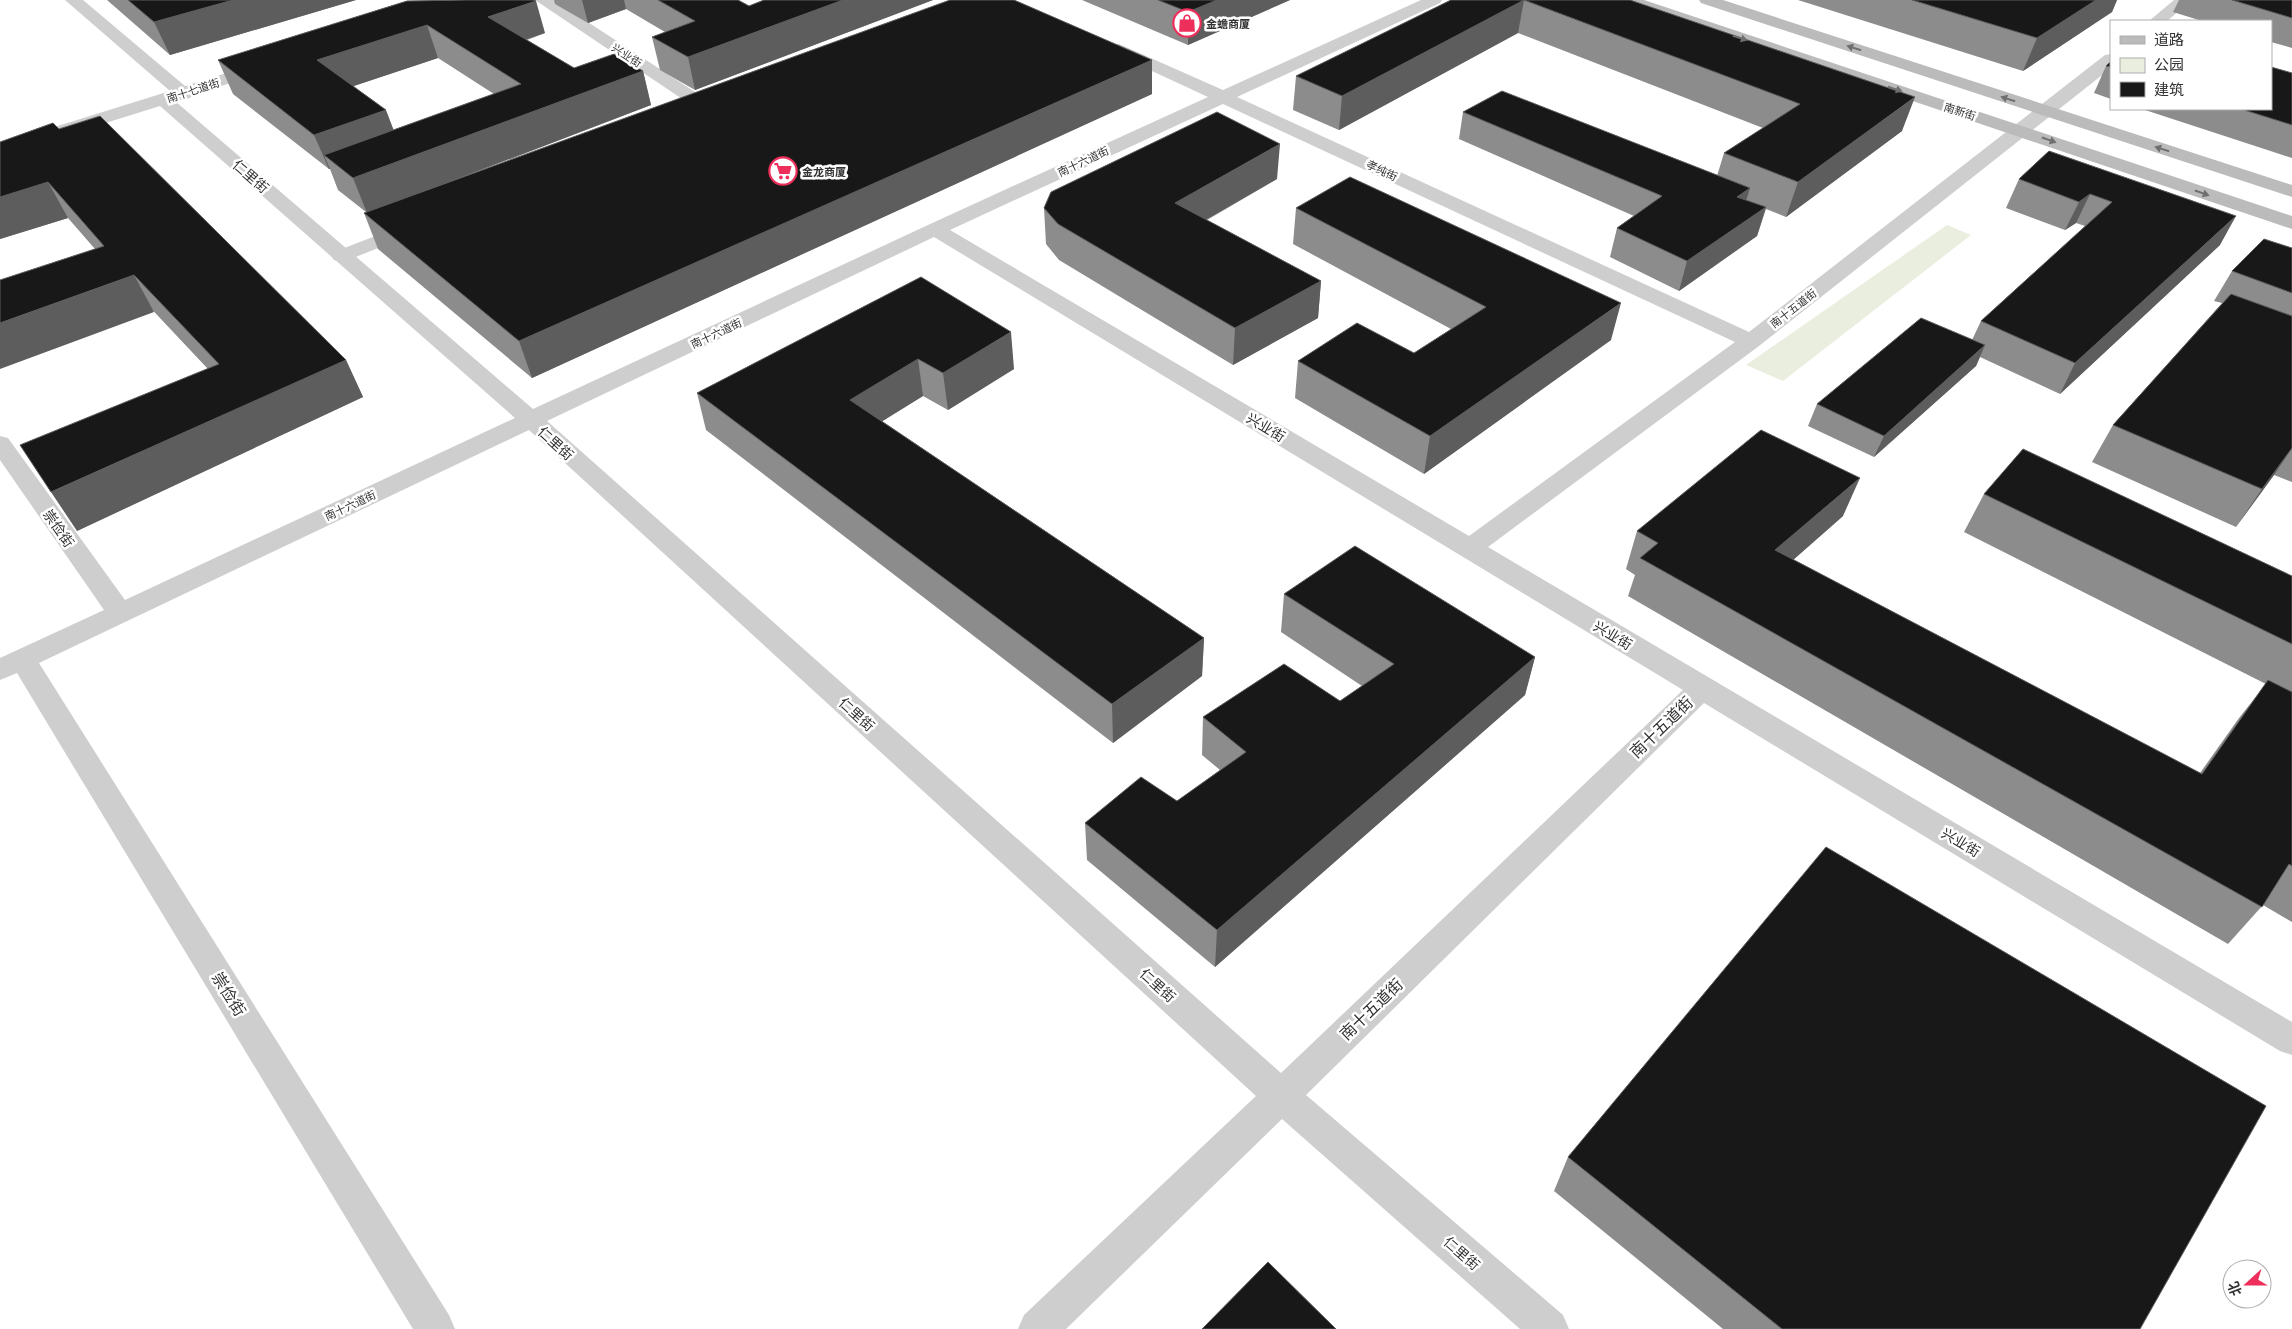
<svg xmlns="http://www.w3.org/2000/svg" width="2292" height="1329" viewBox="0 0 2292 1329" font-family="'Noto Sans','Noto Sans SC',sans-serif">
<rect width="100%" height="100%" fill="#fff"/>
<path fill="#eaeedf" d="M1947 225 1971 235 1783 381 1746 365Z"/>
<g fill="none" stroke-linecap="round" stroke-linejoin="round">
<g fill="#cecece" fill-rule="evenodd">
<path d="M535 0H554L718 107 721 111 718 115H706Z"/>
<path d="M409 223 416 225 419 229 416 233 348 260 341 262 334 260 331 256 334 252Z"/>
</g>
<g fill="#cecece" fill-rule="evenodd">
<path d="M65 0H83L185 86 255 64H267L270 68 267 72 192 95 190 98 175 101 533 409 928 225 1208 97 1113 53 1111 49 1113 45 1119 44 1223 90 1421 0H1442L1440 3 1237 97 1749 332 2105 55 2111 54V68L1759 346 1488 547 2292 1022V1055L2280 1051 1704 703 1306 1095 1563 1315 1569 1329H1520L1282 1119 1066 1329H1018L1024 1315 1256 1096 529 430 39 663 449 1315 455 1329H413L17 673 0 680V658L104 610 0 460V436L8 438 125 600 515 418 160 106 0 156V144L170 91ZM1223 104 1735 342 1469 536 950 230ZM934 237 1683 690 1281 1073 547 421Z"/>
<path d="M2174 0H2192L2167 21H2149Z"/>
</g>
<g fill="#bbb" fill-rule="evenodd">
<path d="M1620 0H1644L2292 216V229L1622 3Z"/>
<path d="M1699 0H1723L2292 185V197L1701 3Z"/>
</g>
</g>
<g fill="#8c8c8c" fill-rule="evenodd">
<path d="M107 0H356L170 55Z"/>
<path d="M554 0H738L749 6 764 0H933L695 90 660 70 652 37 665 32 626 9 588 23 555 4Z"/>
<path d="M1082 0H1290L1188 45Z"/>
<path d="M1451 0H1630L1902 131 1786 217 1766 209 1757 236 1679 291 1610 257 1617 228 1634 216 1459 139 1463 112 1717 176 1724 153 1763 128 1518 33 1339 130 1293 110 1296 76Z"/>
<path d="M1798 0H2117L2112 12 2023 71Z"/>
<path d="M2179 0H2292V48L2271 42V21H2202L2173 12Z"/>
<path d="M407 1 545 33 527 40 574 68 643 71 651 105 466 176 1152 60V94L532 378 378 249 364 213 366 212 338 190 330 169H329L233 94 218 60ZM438 58 494 94 393 130 353 86Z"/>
<path d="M2111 61V99L2094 93 2106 66Z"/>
<path d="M2292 73V158L2142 109H2271Z"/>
<path d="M59 129 346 360 363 397 77 531 208 369 95 249 68 218 0 239V142Z"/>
<path d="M2049 151 2220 245 2060 394 1980 357 1976 366 1874 457 1808 426 1817 404 1972 340 1981 321 2085 226 2076 223 2065 230 2006 208 2019 179Z"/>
<path d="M1277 179 1207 220 1321 281 1318 318 1233 365 1059 260 1046 244 1044 208Z"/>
<path d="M1296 208 1611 340 1424 474 1295 398 1298 361 1414 353 1451 329 1293 244Z"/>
<path d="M2292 248V482L2274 475 2236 527 2092 462 2113 425 2222 303 2214 301 2232 271Z"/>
<path d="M921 277 1014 369 948 410 923 396 882 421 1204 638 1202 676 1113 743 706 430 697 393Z"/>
<path d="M1984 494 2292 576V922L2263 905 2228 944 1628 596 1635 575 1626 569 1637 531 1843 516 1793 560 2200 773 2239 718 2266 684 1964 532Z"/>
<path d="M1284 594 1535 657 1525 695 1215 967 1087 860 1085 823 1177 801 1220 770 1202 755 1203 717 1340 701 1362 686 1281 632Z"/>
<path d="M1568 1157 2140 1329H1723L1554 1191Z"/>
</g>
<g fill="#5d5d5d">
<path d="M233 0H356L170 55 154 22Z"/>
<path d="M582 0H624L626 9 588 23Z"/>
<path d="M843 0H933L695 90 688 57Z"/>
<path d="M1217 0H1290L1188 45V12Z"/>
<path d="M1524 0 1518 33 1339 130 1342 96Z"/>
<path d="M2096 0H2117L2112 12 2023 71 2037 38Z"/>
<path d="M536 1 545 33 498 49 488 17Z"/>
<path d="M427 25 438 58 330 94 317 60Z"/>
<path d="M1152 60V94L532 378 519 341Z"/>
<path d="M643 71 651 105 367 213 353 178Z"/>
<path d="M1915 97 1902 131 1786 217 1798 182Z"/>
<path d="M386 110 399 144 324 155 330 169H329L314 135Z"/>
<path d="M1280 144 1277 179 1174 238 1175 203Z"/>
<path d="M48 182 68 218 0 239V197Z"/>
<path d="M1750 188 1741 217 1737 197Z"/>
<path d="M2090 194 2076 223 2065 230 2079 202Z"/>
<path d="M1766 207 1757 236 1679 291 1687 261Z"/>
<path d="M2236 216 2220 245 2060 394 2075 363Z"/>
<path d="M134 275 154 312 0 369V323Z"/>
<path d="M1321 281 1318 318 1233 365 1235 328Z"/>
<path d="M1621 303 1611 340 1424 474 1430 436Z"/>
<path d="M1011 332 1014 369 948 410 943 373Z"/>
<path d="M1985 345 1976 366 1874 457 1884 436Z"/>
<path d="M918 359 923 396 857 437 850 400Z"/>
<path d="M346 360 363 397 77 531 51 492Z"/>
<path d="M2292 448 2274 475 2236 527 2262 489Z"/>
<path d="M1860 478 1843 516 1760 589 1775 550Z"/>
<path d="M1204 638 1202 676 1113 743 1112 704Z"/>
<path d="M1535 657 1525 695 1215 967 1217 930Z"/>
</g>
<g fill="#181818" stroke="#5d5d5d">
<path d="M128 0H233L154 22Z"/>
<path d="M466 0H534L536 1 488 17 574 68 614 54 643 71 353 178 324 155 521 84 427 25 317 60 386 110 314 135 218 60 407 1Z"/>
<path d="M658 0H738L749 6 764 0H843L688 57 652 37 695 21Z"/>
<path d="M950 0H1014L1152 60 519 341 364 213Z"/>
<path d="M1158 0H1217L1188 12Z"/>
<path d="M1451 0H1630L1915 97 1798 182 1724 153 1800 104 1524 0 1342 96 1296 76Z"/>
<path d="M1912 0H2096L2037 38Z"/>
<path d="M2232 0H2292V18Z"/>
<path d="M2111 61V67L2106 66Z"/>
<path d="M2271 67 2292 73V125L2241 109H2271Z"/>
<path d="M1502 91 1750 188 1737 197 1766 207 1687 261 1617 228 1662 196 1463 112Z"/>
<path d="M1217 112 1280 144 1175 203 1321 281 1235 328 1058 224 1044 208 1051 192Z"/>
<path d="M100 116 346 360 51 492 20 445 219 364 134 275 0 323V280L104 246 48 182 0 197V142L53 123 59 129Z"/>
<path d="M2049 151 2236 216 2075 363 1981 321 2112 202 2090 194 2079 202 2019 179Z"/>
<path d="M1350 177 1621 303 1430 436 1298 361 1357 323 1414 353 1486 307 1296 208Z"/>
<path d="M2264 239 2292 248V293L2232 271Z"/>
<path d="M921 277 1011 332 943 373 918 359 850 400 1204 638 1112 704 697 393Z"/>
<path d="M2231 294 2292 316V448L2262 489 2113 425Z"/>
<path d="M1921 318 1985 345 1884 436 1817 404Z"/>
<path d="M1761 430 1860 478 1775 550 2202 774 2268 680 2292 692V866L2289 864 2262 907 1640 558 1658 543 1637 531Z"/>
<path d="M2023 449 2292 576V644L1984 494Z"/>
<path d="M1355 546 1535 657 1217 930 1085 823 1141 777 1177 801 1246 752 1203 717 1284 664 1340 701 1394 664 1284 594Z"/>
<path d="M1826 847 2266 1106 2140 1329H1782L1568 1157Z"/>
<path d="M1268 1262 1336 1329H1202Z"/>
</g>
<defs><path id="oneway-solid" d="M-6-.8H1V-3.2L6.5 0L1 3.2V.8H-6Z" transform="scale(1.25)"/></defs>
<g fill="#6f6f6f">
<use href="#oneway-solid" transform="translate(1740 38) rotate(18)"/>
<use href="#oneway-solid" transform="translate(1854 48) rotate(-162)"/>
<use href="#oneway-solid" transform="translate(1895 89) rotate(18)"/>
<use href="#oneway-solid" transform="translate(2008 99) rotate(-162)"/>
<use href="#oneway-solid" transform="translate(2049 140) rotate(19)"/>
<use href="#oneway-solid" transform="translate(2162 149) rotate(-162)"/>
<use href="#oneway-solid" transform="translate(2202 193) rotate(19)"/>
</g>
<defs>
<g id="shop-ring" transform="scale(1.4375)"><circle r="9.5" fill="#fff" stroke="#ee2e5b" stroke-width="1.5"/><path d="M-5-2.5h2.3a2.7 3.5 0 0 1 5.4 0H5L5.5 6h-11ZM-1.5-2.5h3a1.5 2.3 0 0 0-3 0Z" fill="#ee2e5b"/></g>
<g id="supermarket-ring" transform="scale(1.4375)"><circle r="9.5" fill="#fff" stroke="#ee2e5b" stroke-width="1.5"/><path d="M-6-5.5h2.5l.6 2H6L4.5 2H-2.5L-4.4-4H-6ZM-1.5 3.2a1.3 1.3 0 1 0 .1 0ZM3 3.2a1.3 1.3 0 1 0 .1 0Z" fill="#ee2e5b"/></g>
</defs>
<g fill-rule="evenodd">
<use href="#shop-ring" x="1187" y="23"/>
<use href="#supermarket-ring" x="783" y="171"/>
</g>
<g text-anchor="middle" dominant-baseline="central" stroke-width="5" stroke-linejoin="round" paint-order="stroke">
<g font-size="11" font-weight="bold" fill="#313131" stroke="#fff" text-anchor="start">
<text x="1206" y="23">金蟾商厦</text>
<text x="802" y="171">金龙商厦</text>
</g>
<g font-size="11" fill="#313131" stroke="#fff">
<text transform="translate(627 55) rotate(33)">兴业街</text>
<text transform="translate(193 90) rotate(-18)">南十七道街</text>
<text transform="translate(1960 111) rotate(18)">南新街</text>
<text transform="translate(1083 161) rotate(-25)">南十六道街</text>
<text transform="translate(1382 170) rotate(25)">孝纯街</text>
<text transform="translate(1793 308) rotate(-38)">南十五道街</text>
<text transform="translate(716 333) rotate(-25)">南十六道街</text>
<text transform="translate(350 505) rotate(-25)">南十六道街</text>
</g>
<g font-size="14" fill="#313131" stroke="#fff">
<text transform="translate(251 176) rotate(41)">仁里街</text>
<text transform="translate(1266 427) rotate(31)">兴业街</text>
<text transform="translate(556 443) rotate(42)">仁里街</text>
<text transform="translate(59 528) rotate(55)">崇俭街</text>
<text transform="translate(1613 635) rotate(31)">兴业街</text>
<text transform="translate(857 714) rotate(42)">仁里街</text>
<text transform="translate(1961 842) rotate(31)">兴业街</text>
<text transform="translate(1158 985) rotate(42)">仁里街</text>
<text transform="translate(1462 1253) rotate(41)">仁里街</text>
</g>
<g font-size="16" fill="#313131" stroke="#fff">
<text transform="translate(1661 727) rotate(-44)">南十五道街</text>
<text transform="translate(229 994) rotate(58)">崇俭街</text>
<text transform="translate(1371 1009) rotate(-44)">南十五道街</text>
</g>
</g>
<rect x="2110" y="20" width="162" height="90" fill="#ffffff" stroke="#adadad"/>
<rect x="2120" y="36" width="25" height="8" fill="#bbbbbb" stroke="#adadad"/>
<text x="2154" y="45" font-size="15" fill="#313131">道路</text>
<rect x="2120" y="58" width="25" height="15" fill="#eaeedf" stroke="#adadad"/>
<text x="2154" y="70" font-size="15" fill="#313131">公园</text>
<rect x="2120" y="82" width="25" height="15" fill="#181818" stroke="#adadad"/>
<text x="2154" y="95" font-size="15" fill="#313131">建筑</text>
<g transform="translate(2247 1284) rotate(249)"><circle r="24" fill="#ffffff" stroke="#adadad"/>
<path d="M0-4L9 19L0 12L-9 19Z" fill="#ee2e5b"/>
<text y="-8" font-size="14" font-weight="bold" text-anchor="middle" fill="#313131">北</text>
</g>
</svg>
